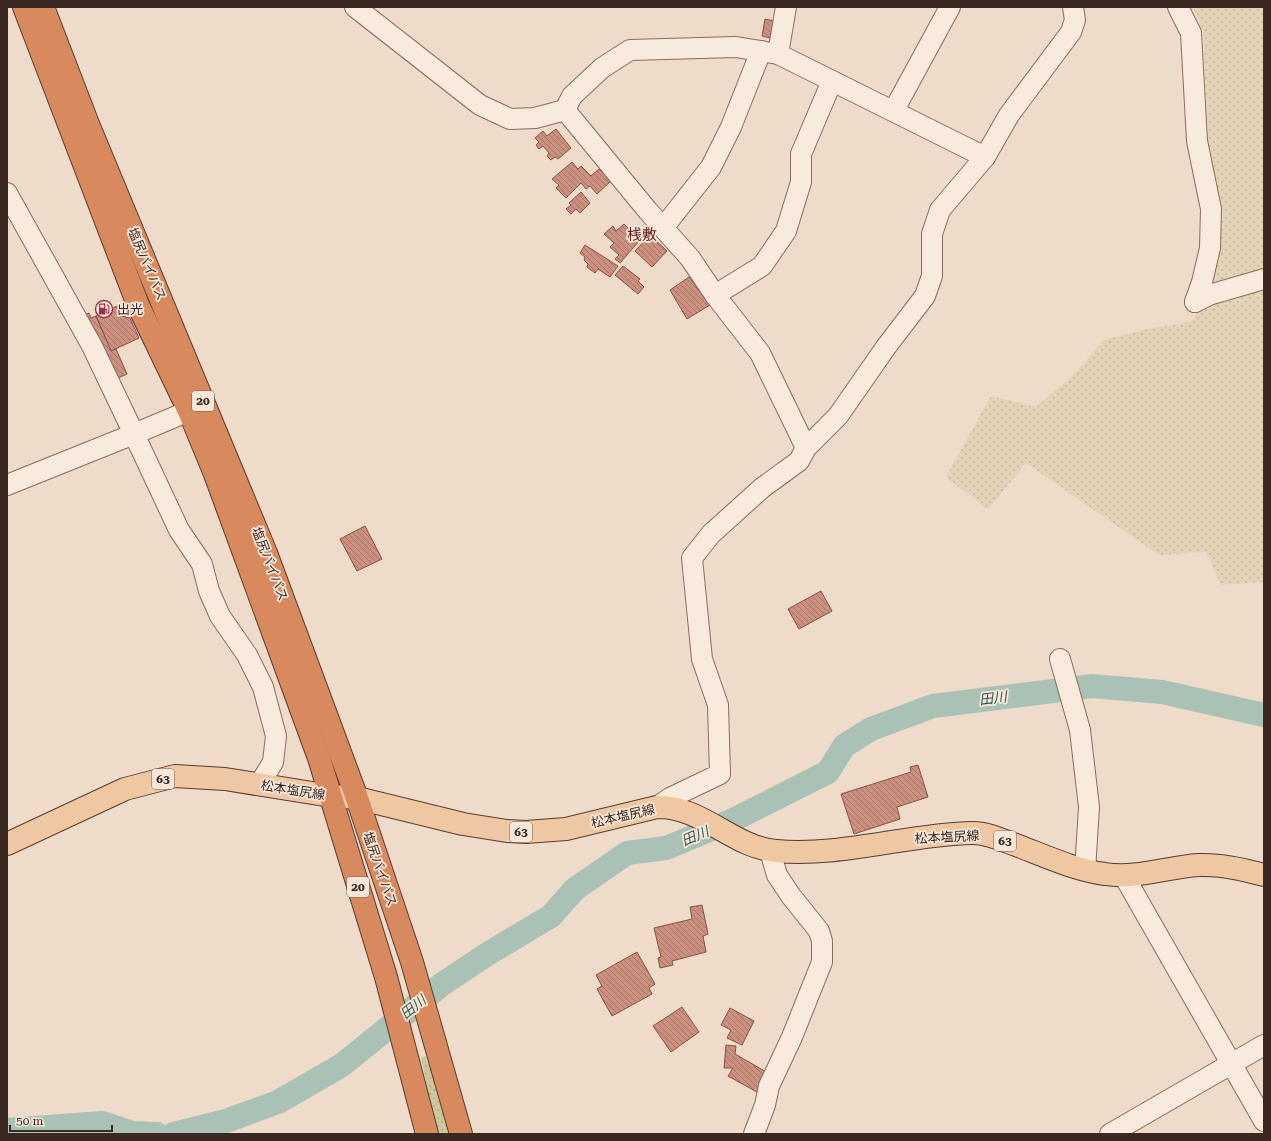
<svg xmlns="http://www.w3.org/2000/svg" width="1271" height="1141" viewBox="0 0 1271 1141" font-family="'Roboto Serif','Noto Sans JP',serif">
<defs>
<pattern id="farmland-dots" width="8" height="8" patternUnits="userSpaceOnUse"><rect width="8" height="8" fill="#e3d3b7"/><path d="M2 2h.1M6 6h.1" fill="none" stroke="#c4b59d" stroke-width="1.8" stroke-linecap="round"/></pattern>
<pattern id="grass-dots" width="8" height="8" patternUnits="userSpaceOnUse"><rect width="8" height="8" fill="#ccc89d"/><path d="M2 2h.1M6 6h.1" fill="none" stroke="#b0ac87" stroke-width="1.8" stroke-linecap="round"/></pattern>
<pattern id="building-back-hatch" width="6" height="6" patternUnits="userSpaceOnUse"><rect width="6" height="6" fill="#cb9080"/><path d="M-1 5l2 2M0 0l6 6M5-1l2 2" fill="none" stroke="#a67668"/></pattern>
</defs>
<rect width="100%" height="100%" fill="#eedbc9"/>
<path fill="url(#farmland-dots)" d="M1193 7H1264V582L1221 585 1206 552 1159 555 1026 463 988 509 946 477 991 396 1036 407 1074 374 1104 340 1148 329 1193 321 1213 282 1223 214 1208 140 1203 31Z"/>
<path fill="url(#grass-dots)" d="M425 1056 440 1091 452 1134H437L421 1058Z"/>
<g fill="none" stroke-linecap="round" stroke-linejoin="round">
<g stroke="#aac2b6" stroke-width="24">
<path d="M7 1130 102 1123 132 1133 157 1134"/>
<path d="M174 1134 226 1121 278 1102 342 1065 441 985 486 955 551 916 575 889 627 853 666 848 731 821 828 772 844 746 871 729 933 706 1092 686 1162 692 1264 715"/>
</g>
</g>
<g fill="url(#building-back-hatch)" stroke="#895144">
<path d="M765 19 774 21 770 38 762 36Z"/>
<path d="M556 129 571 148 558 159 555 157 551 160 547 156 549 153 543 146 539 149 536 145 539 142 535 138 543 131 547 136Z"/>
<path d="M572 162 578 169 581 166 591 176 599 169 611 181 597 194 590 186 586 189 581 183 566 198 556 188 559 185 552 179Z"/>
<path d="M581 192 590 203 580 213 576 209 571 214 566 209 571 205 569 203Z"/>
<path d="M624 224 640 240 620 263 615 259 619 255 610 247 614 243 604 234 613 226 616 231Z"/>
<path d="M650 235 667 251 652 267 635 251Z"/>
<path d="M585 245 618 266 610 277 598 269 595 273 587 267 588 264 584 260 585 257 580 253Z"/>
<path d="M623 266 640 279 638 281 644 287 638 294 615 275Z"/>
<path d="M689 277 710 305 687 319 670 290Z"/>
<path d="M117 306 122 316 130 318 139 338 111 351 96 316Z"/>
<path d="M89 313 91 318 96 316 111 351 116 349 127 374 111 381 82 316Z"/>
<path d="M365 526 382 559 357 571 340 539Z"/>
<path d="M821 591 832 611 799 629 788 609Z"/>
<path d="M918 765 928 797 897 807 900 819 854 834 841 794 911 772 910 767Z"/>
<path d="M702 905 708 934 703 936 706 952 672 961 673 965 660 968 658 958 661 957 654 928 692 919 690 907Z"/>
<path d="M637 952 655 984 649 988 652 994 612 1016 597 989 602 986 596 975Z"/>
<path d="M682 1007 699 1032 671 1052 653 1026Z"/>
<path d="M730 1008 754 1021 742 1045 727 1038 731 1030 721 1025Z"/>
<path d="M726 1045 736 1046 735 1054 768 1073 757 1092 728 1076 733 1068H724Z"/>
</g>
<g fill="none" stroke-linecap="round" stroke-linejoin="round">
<g stroke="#8a6c5e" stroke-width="22">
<g id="minor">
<path d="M355 7 480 105 510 119 535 118 565 110"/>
<path d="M1178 7 1191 33 1197 141 1211 209 1210 248 1202 282 1195 302"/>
<path d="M778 54 786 7"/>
<path d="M565 110 572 96 602 68 630 50 736 47 778 54 985 157"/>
<path d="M565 110 648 211 690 258 715 295 760 353 806 448"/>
<path d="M894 110 950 7"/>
<path d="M7 193 92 346 134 434 189 411"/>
<path d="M663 228 711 167 731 127 761 51"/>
<path d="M715 295 762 266 786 231 801 182V154L829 88 834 82"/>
<path d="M1195 302 1209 295 1264 279"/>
<path d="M7 485 134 434 179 530 202 564 209 591 220 616 247 655 263 687 276 736 273 762 259 785"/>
<path d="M1060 659 1080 730 1089 807 1085 870"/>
<path d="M657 807 670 798 720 774 718 705 702 659 692 558 711 534 762 488 799 461 806 448 838 416 886 347 925 296 932 276V234L940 210 985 157 1009 115 1071 32 1075 20 1073 7"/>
<path d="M1124 876 1264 1121"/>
<path d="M754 1134 765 1105 769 1086 792 1037 822 962V941L819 931 791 896 777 875 770 851"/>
<path d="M1110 1134 1264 1045"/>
</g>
</g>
<g stroke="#583c32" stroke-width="24">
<path id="major" d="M7 844 125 789 175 776 225 779 331 796 357 798 463 824 507 831 526 832 566 829 657 807C702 806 732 847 776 851 842 857 908 834 973 833 988 833 1002 840 1016 845 1045 856 1075 870 1105 874 1137 879 1167 867 1199 865 1221 864 1243 869 1264 875"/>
</g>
<g stroke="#583c32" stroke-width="24">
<g id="highway">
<path d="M24 7 138 305 189 411 215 474 319 758 386 977 427 1134"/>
<path d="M43 7 88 124 266 553 357 798 412 962 461 1134"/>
</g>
</g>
<use href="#minor" stroke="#f8eadd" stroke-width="20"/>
<use href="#major" stroke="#efc7a3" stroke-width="22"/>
<use href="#highway" stroke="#d9895e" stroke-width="22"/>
</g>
<defs>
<g id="fuel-ring" transform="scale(0.9)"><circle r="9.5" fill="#f5e7d9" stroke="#982f46" stroke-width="1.5"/><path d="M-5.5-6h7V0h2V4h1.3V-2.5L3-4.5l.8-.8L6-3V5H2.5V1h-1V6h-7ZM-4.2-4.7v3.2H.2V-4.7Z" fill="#982f46"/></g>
</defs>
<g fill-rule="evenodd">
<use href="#fuel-ring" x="104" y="309"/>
</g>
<g text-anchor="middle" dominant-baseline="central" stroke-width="3.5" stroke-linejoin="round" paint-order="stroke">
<g fill="#f5e7d9" stroke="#736158" stroke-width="1">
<rect x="192" y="391" width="22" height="20" rx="3"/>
<rect x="152" y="769" width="22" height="20" rx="3"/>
<rect x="510" y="822" width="22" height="20" rx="3"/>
<rect x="994" y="831" width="22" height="20" rx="3"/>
<rect x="347" y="877" width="22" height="20" rx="3"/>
</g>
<g font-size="12" font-weight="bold" fill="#3b2821">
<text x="203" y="401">20</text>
<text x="163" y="779">63</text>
<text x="521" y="832">63</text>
<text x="1005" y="841">63</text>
<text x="358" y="887">20</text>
</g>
<g font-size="13" fill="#3b2821" stroke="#f5e7d9">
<text transform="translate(147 264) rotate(67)">塩尻バイパス</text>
<text transform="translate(270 564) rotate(69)">塩尻バイパス</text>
<text transform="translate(293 790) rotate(9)">松本塩尻線</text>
<text transform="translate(623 816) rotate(-13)">松本塩尻線</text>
<text transform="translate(947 837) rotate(-3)">松本塩尻線</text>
<text transform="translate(380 869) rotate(71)">塩尻バイパス</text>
</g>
<g font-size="13" fill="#3b2821" stroke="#f5e7d9" text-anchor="start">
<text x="117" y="309">出光</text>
</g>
<g font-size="14" font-style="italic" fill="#315a4f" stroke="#f5e7d9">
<text transform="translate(993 698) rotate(-7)">田川</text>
<text transform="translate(695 836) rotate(-23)">田川</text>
<text transform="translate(413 1007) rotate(-39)">田川</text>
</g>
<g font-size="15" fill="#672121" stroke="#f5e7d9">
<text x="642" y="235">桟敷</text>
</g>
</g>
<rect width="1271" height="1141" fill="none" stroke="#3b2821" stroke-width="16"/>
<path d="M10 1125v6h102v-6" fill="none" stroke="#3b2821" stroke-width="2"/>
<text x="16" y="1125" font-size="12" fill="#3b2821" stroke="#f5e7d9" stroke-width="3" paint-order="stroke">50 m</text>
</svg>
